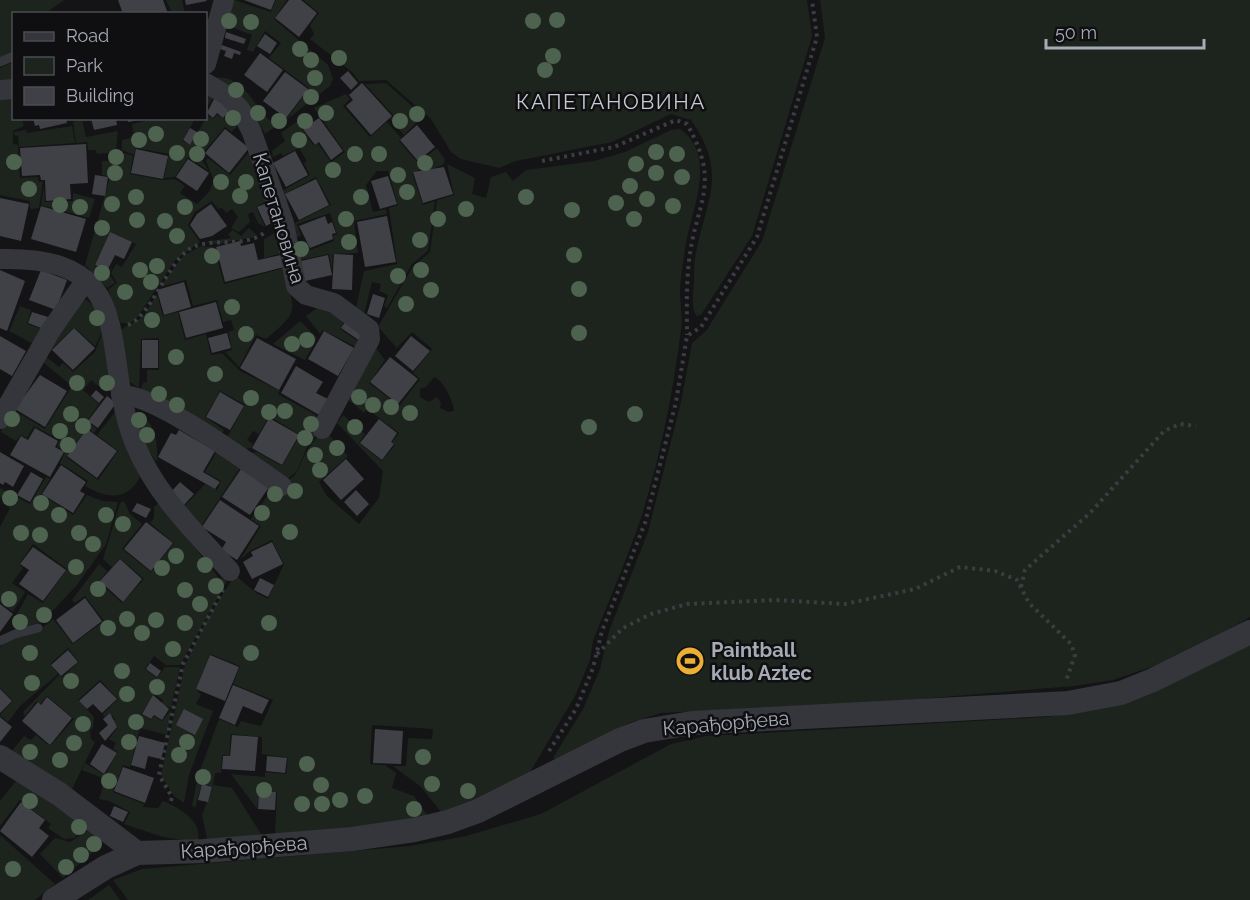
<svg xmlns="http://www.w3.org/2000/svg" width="1250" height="900" viewBox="0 0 1250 900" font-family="Raleway,sans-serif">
<rect width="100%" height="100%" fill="#141416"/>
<g fill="#1c241d" fill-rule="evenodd">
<path d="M0 0H64L46 13 14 14 13 52 0 59Z"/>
<path d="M166 0H182L185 13H172Z"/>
<path d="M234 0 271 12 276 0H287L274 19 328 65 333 79 330 86 286 120 309 88 269 58 281 43 265 31 253 52 247 50 252 35 225 25Z"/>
<path d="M303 0H807L812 36 752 236 701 315 696 316C691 307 693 294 694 284 694 274 694 262 696 252 707 199 728 173 691 120L671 114 612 142 516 161 499 168 461 159 451 152 431 119 386 80 359 81 352 72 310 39 314 34 310 25 319 13Z"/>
<path d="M820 0H1250V617L1180 657 1113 680 1074 686 895 701 661 713 629 723 558 760 553 758 583 709 600 669 609 631 648 532 681 402 692 343 706 331 762 241 825 38Z"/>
<path d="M13 62V84L0 85V68Z"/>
<path d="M211 78C244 72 254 109 274 124L279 118 283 121 265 134C253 107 235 94 211 78Z"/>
<path d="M386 83 423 116 404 135 390 119 394 116 365 84Z"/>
<path d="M206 93 214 96 207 107 209 109 206 114 213 119 217 115 224 119 231 109 241 121 232 132 225 127 203 153 206 156 202 160 209 171 188 157 175 177 164 178 169 154 136 148 134 155 122 150V140L134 137 132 124 158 118 195 119 182 141 190 145 206 118Z"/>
<path d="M346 94 350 99 343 106 370 137 387 122 401 138 399 141 418 163 437 148 445 160 443 165 431 169 429 166 412 173 423 205 435 201 428 251 412 264 387 308 384 306 388 295 379 291 381 284 372 282 364 314 356 308 364 271 397 264 389 208 398 205 388 171H377L366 185 373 212 386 209 387 214 354 221 358 253 333 254 332 270 329 254 300 260 296 243 306 241 310 250 334 241 333 236 337 234 330 213 297 224 301 236 294 238 291 225 331 205 316 177 285 194 288 200 285 202 282 191 310 175 304 163 307 161 299 148 283 156 281 153 273 157 272 151 285 141 281 133 306 115 311 122 302 129 314 146 318 144 331 162 345 152 314 108Z"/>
<path d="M0 97H13L14 118 22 119 24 126 13 131V144L18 145 20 178 38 177 39 182 43 181 39 208 30 209V201L0 195Z"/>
<path d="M82 120 86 137 118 131 116 150 133 156 130 174 162 180 175 179 185 186 180 193 197 204 209 192 214 181 206 161 208 158 230 175 248 153 253 151 267 201 256 207 265 227 258 223 253 212 248 214 250 222 239 232 231 228 238 217 232 209 226 213 222 208 218 209 212 201 195 212 188 225 200 242 175 260 137 318 130 323H121L108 290 117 283 111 273 116 264 122 267 136 244 110 232 94 266 108 272 113 266 109 274 115 283 107 288 85 265 110 177 102 175V161H110V153L97 154 96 150H88L87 142 76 143 73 122Z"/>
<path d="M72 126 75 143 19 147 18 136 14 135V132L26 130 27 133Z"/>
<path d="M680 129C719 156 690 213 685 249 683 262 681 276 680 289 680 303 683 317 681 330 673 393 660 458 641 518 627 559 609 600 593 641L590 660 575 696 529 774 476 801 441 812 421 787 393 766H406L408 738 432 739 433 729 372 725 370 764 385 765 396 773 392 788 414 796 428 816 409 821 275 835 277 792 259 790 257 809 231 774 265 777V772L286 774 288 758 262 754V737L231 734 229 756 222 755 221 773H215L213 785 232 788 263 837 212 841 207 838 202 815 213 787 202 783 195 808 192 805 198 776 219 719 238 727 241 721 261 726 273 700 233 684 240 666 210 654 196 689 201 695 196 704 213 711 189 775 184 803 174 796 161 775 185 665 206 621 235 575 255 592 268 599 284 564 272 540 250 551 240 560 261 526 251 519 274 486C301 479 296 469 308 449 312 442 319 436 324 430L348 456 319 482 326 495 359 524 379 498 383 471 337 423 343 415 365 434 359 443 382 461 395 445 392 442 399 433 367 409 364 413 344 396 375 340 379 344 376 348 385 360 369 383 399 406 420 379 413 373 432 349 412 332 397 348 378 327 413 266 430 252 437 200 454 195 447 164 475 178 472 194 486 198 491 177 506 172 513 181 526 170 594 161 625 152 671 130ZM434 377C444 381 453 401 454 411L448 412 440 408 441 403 437 397 429 402 420 397V389L426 387Z"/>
<path d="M44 187 45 202 73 201V193L95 199 89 218 41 205Z"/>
<path d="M249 228 258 236 218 244 204 242 231 238 228 234 233 230 241 236Z"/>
<path d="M278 231 282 253 264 258V239Z"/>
<path d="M201 246 214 247 224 284 284 268C293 313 303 308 266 339L256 335 239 367 225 352 232 350 228 332 234 330 231 320 223 322 217 300 193 306 186 280 160 287 183 256Z"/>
<path d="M157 294 163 316 178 312 185 340 206 334 211 355 222 353 240 371 280 391 278 394 321 418 322 429 307 447 297 471 285 481 244 454 257 452 282 466 300 435 269 416 259 434 253 431 247 440 253 444 251 448 244 449 225 441 245 405 220 391 205 417 224 430 220 437 141 389 143 383 147 382V370H159V338L141 339 139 388 127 380 120 330 143 317Z"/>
<path d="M87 300 98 311 102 332 95 346 74 327 50 351 46 349 81 301Z"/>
<path d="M20 306 31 310 27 324 45 330 35 345 9 331Z"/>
<path d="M320 306 346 318 340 329 361 343 358 348 323 330 320 334 306 316Z"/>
<path d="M300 321 317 338 305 360 273 344Z"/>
<path d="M102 334 113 387 106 392 91 380 83 390 99 404 87 421 97 429 94 433 87 428 66 457 98 480 118 451 97 435 115 412 140 477C127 502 106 498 85 486L88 481 60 463 65 452 57 446 60 440 34 426 27 438 21 435 16 441 1 432 19 395 14 410 45 429 72 386 44 363 41 360 43 354 59 367 63 363 73 372 95 352Z"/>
<path d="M135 414C156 417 158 446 157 462L141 441Z"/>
<path d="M218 449 242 465 200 528 183 508 205 484 217 490 221 481 205 472Z"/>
<path d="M46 477 50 479 41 494 73 515 87 495 102 501 118 502 106 544 77 585 42 622 20 628 13 621 28 594 43 603 67 569 33 544 19 564 23 568 12 583 25 592 13 612 0 602V527L10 508 2 503 5 500 0 497V488L30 504Z"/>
<path d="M124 501 130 514 142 524 122 549 151 572 174 543 150 523 154 518V507L159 503 219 578 228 579 180 665H166L154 656 145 669 157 678 165 667H180L171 708 161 704 163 700 154 694 141 714 151 720 154 716 162 721 171 710 167 735 140 728 130 767 123 765 113 792 144 804 143 807 158 808 163 801C178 807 205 822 197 842L163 837 124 824 130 812 109 801 99 799 105 779 82 770 85 763 105 775 118 752 113 749 116 743 109 739 117 728 113 721 115 719 110 713 104 717 103 714 118 699 100 680 78 700 94 717 93 727 90 731 91 739 95 742 72 789 11 752 24 736 31 740 36 735 50 746 74 719 47 696 40 704 37 701 25 716 23 712 59 675 62 677 79 662 68 648 50 664 58 674 20 706 8 722 0 715 13 701 0 688V647C19 632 35 637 53 619L73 644 104 621 85 596 75 603 72 600 99 564 107 571 99 582 122 603 144 579 120 558 112 567 103 559 120 503Z"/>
<path d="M1250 644V900H128L113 880 142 869 410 846 466 836 541 814 671 744 706 736 1047 717 1105 707Z"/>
<path d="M17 780 87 828 74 838 64 839 48 828 51 824 20 800 0 826V801Z"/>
<path d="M89 830 100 838 101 845 63 878 40 854 55 838 70 842Z"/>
<path d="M0 835 55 884 35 900H0Z"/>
<path d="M109 885 120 900H88Z"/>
</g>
<g fill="#404146">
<path d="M118 0H163L168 14H123Z"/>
<path d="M185 0H206L207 1 186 5Z"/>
<path d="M244 0H275L271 10Z"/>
<path d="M289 0H301L317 13 299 37 275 18Z"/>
<path d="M226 32 246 39 244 44 225 38Z"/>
<path d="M265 34 277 43 270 54 257 46Z"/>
<path d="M222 45 241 52 240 55 234 53 232 59 224 56 226 51 220 49Z"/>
<path d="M260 53 283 70 267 92 244 75Z"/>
<path d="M348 71 358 83 351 90 340 78Z"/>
<path d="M285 72 308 89 286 118 263 101Z"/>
<path d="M362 83 392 116 371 135 346 106 353 100 349 95Z"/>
<path d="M215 97 230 109 223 118 217 113 213 118 207 113Z"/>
<path d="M33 118H66L67 123 40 129 39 125 35 126Z"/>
<path d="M91 118H116L117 125 94 130Z"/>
<path d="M127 118H141V120L128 122Z"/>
<path d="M319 118 343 151 331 160 319 142 315 145 303 129Z"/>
<path d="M417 125 435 147 418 161 400 140Z"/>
<path d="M190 128 197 132 190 145 183 140Z"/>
<path d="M225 129 249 148 229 173 205 153Z"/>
<path d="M86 144 88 183 70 184 71 199 46 201 45 180H41L40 175 22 176 20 148Z"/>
<path d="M136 149 168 156 163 179 131 173Z"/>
<path d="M295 151 308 175 286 187 273 163Z"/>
<path d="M188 159 209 173 197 191 176 177Z"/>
<path d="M444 167 453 194 423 203 413 172Z"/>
<path d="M95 175 108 177 105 196 92 194Z"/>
<path d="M388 176 397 204 380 209 371 181Z"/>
<path d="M316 179 329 205 299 220 285 194Z"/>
<path d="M0 198 29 204 21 241 0 236Z"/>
<path d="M267 203 275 221 266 226 257 207Z"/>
<path d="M211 204 227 226 212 236 200 239 190 225 197 214Z"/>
<path d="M41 206 86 219 76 252 31 239Z"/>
<path d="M325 216 328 224 332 222 336 233 332 234 333 239 310 248 299 226Z"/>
<path d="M387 216 396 262 365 267 357 222Z"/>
<path d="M110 232 132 242 124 259 115 255 107 271 95 265Z"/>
<path d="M240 241 241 246 254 243 258 260 281 255 284 267 225 282 216 247Z"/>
<path d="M334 254 353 255 352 290 332 289Z"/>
<path d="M328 255 332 275 305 281 301 261Z"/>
<path d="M0 270 25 281 7 331 0 328Z"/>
<path d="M41 270 67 280 56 310 29 300Z"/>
<path d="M184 282 191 307 164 315 157 290Z"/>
<path d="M373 294 385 298 379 318 367 314Z"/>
<path d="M216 302 223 328 186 338 179 312Z"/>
<path d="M32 312 48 317 44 329 28 323Z"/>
<path d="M347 319 364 336 360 341 341 328Z"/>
<path d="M74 328 95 348 73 370 52 350Z"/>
<path d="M324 331 354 348 338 376 308 359Z"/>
<path d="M227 333 231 348 212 353 208 338Z"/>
<path d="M0 336 26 351 12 376 0 369Z"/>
<path d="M411 336 430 351 413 371 395 356Z"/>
<path d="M257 338 296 359 279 390 240 368Z"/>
<rect x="142" y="340" width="16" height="28"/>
<path d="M390 357 418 379 398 404 370 382Z"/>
<path d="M296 366 323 382 316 393 330 400 321 416 281 393Z"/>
<path d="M40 375 67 391 45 427 15 409Z"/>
<path d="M96 390 104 397 99 403 91 396Z"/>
<path d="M220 392 244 406 230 430 206 417Z"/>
<path d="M107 396 116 403 98 428 88 421Z"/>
<path d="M269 418 299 435 282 465 252 448Z"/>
<path d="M379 419 397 433 391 442 394 444 382 460 360 443Z"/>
<path d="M35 428 58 441 55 447 64 452 50 477 10 455 21 436 28 440Z"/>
<path d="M87 429 117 451 97 478 67 456Z"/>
<path d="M179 430 215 451 203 472 220 482 215 489 158 457 171 433 176 435Z"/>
<path d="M0 452 24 466 13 487 5 482 3 485 0 483Z"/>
<path d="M346 459 364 479 341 500 323 480Z"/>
<path d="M61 465 86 482 80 491 85 494 73 513 42 494Z"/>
<path d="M241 469 269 487 250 515 222 497Z"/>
<path d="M31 472 43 479 30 502 17 495Z"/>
<path d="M180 482 194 494 184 505 170 493Z"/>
<path d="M356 490 369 504 357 516 344 502Z"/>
<path d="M220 500 259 526 237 560 221 550 226 542 202 527Z"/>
<path d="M137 503 151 509 146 518 132 511Z"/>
<path d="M146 522 173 543 151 571 124 549Z"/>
<path d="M272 542 283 564 252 579 243 562 253 556 251 552Z"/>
<path d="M33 547 66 570 43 601 19 584 29 570 20 564Z"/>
<path d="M120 559 142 579 123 602 100 581Z"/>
<path d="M260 578 274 585 268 597 254 590Z"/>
<path d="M85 598 102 621 73 643 56 620Z"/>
<path d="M0 604 13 614 0 632Z"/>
<path d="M68 650 78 662 61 676 51 665Z"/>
<path d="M210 655 239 667 225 701 196 689Z"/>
<path d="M150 663 161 671 157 677 146 669Z"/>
<path d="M100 682 117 699 102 713 93 704 87 709 79 701Z"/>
<path d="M233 685 269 700 262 714 243 706 235 725 219 718Z"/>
<path d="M0 689 12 701 0 713Z"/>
<path d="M153 695 169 709 162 720 154 715 151 719 142 714Z"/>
<path d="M47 697 72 718 50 745 22 721 38 702 41 705Z"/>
<path d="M184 709 203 719 195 735 176 725Z"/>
<path d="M110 713 117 727 105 741 99 733 108 725 103 719Z"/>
<path d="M0 717 12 727 0 742Z"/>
<path d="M375 729 403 731 401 764 373 763Z"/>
<path d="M232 735 258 737 255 771 222 769 223 756H230Z"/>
<path d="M139 736 165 743 161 759 148 756 145 769 131 765Z"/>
<path d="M102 744 117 753 104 774 90 764Z"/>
<path d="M267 756 287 758 285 773 266 771Z"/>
<path d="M123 767 154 778 145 803 114 791Z"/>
<path d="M202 784 212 787 208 802 198 800Z"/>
<path d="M259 791 276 792 275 810 258 809Z"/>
<path d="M21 802 45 820 39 828 49 836 32 857 0 831Z"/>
<path d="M114 806 128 812 123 822 110 816Z"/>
</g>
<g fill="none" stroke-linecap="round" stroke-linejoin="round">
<g stroke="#3b3d42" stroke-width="4" stroke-dasharray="3 4.5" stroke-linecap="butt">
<path d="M542 161 614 147 676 120 687 124C722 186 696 200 689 261 686 286 687 311 687 335"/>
<path d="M128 325C150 317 165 268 188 250 206 236 244 249 264 233"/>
<path d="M1021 587 1025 570 1090 513 1164 431 1180 424 1196 426"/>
<path d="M597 654 623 628 651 614 687 604 775 600 845 604 915 589 960 567 995 571 1017 580 1029 603 1071 644 1075 655 1066 681"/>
<path d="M549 751 576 709 593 668 602 631 645 523 676 402 687 336 701 327 757 237 817 37 812 0"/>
<path d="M171 801 172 797 159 775 183 664 224 588"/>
</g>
<g stroke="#35363b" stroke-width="9">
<path d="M0 62 14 56"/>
<path d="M0 641 15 634 38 628"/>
</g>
<g stroke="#35363b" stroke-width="20">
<path d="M206 64 224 0"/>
<path d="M206 83 228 96 240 109 251 130 284 223 296 286 306 295 334 303 369 329 370 339 322 429"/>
<path d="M0 90 14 89"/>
<path d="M0 259C144 255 98 353 135 444 156 495 194 531 230 571"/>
<path d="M121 395C156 394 250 464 282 486"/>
<path d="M0 419 51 330 86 280"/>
</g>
<g stroke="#35363b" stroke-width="24">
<path d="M0 757 59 794 137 853"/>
<path d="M54 900 106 867 137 853 204 851 352 839 414 830 448 822 478 811 620 740 644 731 692 723 1068 703 1121 693 1153 680 1250 632"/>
</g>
</g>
<g fill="#4e6250">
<circle cx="557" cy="20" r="8"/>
<circle cx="229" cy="21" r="8"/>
<circle cx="533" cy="21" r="8"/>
<circle cx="251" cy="22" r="8"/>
<circle cx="300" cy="49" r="8"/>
<circle cx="553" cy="56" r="8"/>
<circle cx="339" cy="58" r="8"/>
<circle cx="311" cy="60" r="8"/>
<circle cx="545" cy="70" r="8"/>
<circle cx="315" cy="78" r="8"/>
<circle cx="236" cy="90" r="8"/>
<circle cx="311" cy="97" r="8"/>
<circle cx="258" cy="113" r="8"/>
<circle cx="326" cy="113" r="8"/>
<circle cx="417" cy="114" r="8"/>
<circle cx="233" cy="118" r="8"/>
<circle cx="279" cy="121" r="8"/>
<circle cx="305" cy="121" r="8"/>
<circle cx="400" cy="121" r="8"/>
<circle cx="156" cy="134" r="8"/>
<circle cx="201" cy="139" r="8"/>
<circle cx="139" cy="140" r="8"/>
<circle cx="299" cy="140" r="8"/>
<circle cx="656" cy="152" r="8"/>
<circle cx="177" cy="153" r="8"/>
<circle cx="197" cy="154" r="8"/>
<circle cx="355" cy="154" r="8"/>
<circle cx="379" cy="154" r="8"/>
<circle cx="677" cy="154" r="8"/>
<circle cx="116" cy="157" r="8"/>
<circle cx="14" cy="162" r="8"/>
<circle cx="425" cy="163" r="8"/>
<circle cx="636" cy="164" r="8"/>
<circle cx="333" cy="170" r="8"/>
<circle cx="115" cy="173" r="8"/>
<circle cx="656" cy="173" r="8"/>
<circle cx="398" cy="175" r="8"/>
<circle cx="682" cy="177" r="8"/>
<circle cx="221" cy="182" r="8"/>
<circle cx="246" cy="182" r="8"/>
<circle cx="630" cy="186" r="8"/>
<circle cx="29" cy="189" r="8"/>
<circle cx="407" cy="192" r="8"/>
<circle cx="240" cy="196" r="8"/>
<circle cx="136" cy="197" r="8"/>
<circle cx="361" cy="197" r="8"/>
<circle cx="526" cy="197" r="8"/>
<circle cx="647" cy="199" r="8"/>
<circle cx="616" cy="203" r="8"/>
<circle cx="112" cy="204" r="8"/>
<circle cx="60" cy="205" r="8"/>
<circle cx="673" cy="206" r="8"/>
<circle cx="80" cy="207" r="8"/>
<circle cx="185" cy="207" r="8"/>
<circle cx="466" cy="209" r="8"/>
<circle cx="572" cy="210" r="8"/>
<circle cx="346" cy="219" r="8"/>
<circle cx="438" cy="219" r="8"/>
<circle cx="634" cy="219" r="8"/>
<circle cx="137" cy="220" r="8"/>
<circle cx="165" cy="221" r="8"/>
<circle cx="102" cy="228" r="8"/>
<circle cx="177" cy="236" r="8"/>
<circle cx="420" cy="240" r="8"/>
<circle cx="349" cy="242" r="8"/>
<circle cx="301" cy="249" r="8"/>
<circle cx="574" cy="255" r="8"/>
<circle cx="212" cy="256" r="8"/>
<circle cx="157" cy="266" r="8"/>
<circle cx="140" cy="270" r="8"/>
<circle cx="421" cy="270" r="8"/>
<circle cx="102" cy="273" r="8"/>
<circle cx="398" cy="276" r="8"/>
<circle cx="151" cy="282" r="8"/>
<circle cx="579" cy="289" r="8"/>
<circle cx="431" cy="290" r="8"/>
<circle cx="125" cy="292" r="8"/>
<circle cx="406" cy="304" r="8"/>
<circle cx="232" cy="307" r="8"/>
<circle cx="97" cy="318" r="8"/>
<circle cx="152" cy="320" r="8"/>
<circle cx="579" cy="333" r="8"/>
<circle cx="246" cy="334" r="8"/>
<circle cx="307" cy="340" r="8"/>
<circle cx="292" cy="344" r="8"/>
<circle cx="176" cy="357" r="8"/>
<circle cx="215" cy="374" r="8"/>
<circle cx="77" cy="383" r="8"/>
<circle cx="107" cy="383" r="8"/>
<circle cx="159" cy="394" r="8"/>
<circle cx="359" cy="397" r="8"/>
<circle cx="251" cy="398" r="8"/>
<circle cx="177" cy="405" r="8"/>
<circle cx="373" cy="405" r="8"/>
<circle cx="391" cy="407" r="8"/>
<circle cx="285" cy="411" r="8"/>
<circle cx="269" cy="412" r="8"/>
<circle cx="410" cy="413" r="8"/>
<circle cx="71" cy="414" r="8"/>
<circle cx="635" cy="414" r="8"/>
<circle cx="12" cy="419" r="8"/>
<circle cx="139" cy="420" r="8"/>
<circle cx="311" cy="424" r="8"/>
<circle cx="83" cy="426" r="8"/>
<circle cx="355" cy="427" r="8"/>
<circle cx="589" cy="427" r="8"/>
<circle cx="60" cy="431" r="8"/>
<circle cx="147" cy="435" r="8"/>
<circle cx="305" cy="438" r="8"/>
<circle cx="68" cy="445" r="8"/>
<circle cx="337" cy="448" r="8"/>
<circle cx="315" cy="455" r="8"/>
<circle cx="320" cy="470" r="8"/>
<circle cx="295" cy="491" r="8"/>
<circle cx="275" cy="494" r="8"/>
<circle cx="10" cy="498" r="8"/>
<circle cx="41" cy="503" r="8"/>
<circle cx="262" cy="513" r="8"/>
<circle cx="59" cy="515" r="8"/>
<circle cx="106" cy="515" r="8"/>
<circle cx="123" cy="524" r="8"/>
<circle cx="290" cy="532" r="8"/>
<circle cx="21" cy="533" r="8"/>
<circle cx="79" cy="533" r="8"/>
<circle cx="40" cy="535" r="8"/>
<circle cx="93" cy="544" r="8"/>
<circle cx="176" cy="556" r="8"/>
<circle cx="205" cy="565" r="8"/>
<circle cx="76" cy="567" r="8"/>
<circle cx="162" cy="568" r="8"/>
<circle cx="216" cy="586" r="8"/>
<circle cx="98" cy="589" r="8"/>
<circle cx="185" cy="590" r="8"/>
<circle cx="9" cy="599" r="8"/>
<circle cx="200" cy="604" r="8"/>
<circle cx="44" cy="615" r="8"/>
<circle cx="127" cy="619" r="8"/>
<circle cx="156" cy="620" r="8"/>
<circle cx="20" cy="622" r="8"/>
<circle cx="185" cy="623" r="8"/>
<circle cx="269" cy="623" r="8"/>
<circle cx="108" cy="628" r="8"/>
<circle cx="142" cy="633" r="8"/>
<circle cx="173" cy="649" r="8"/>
<circle cx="30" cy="653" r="8"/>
<circle cx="251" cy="653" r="8"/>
<circle cx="122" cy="671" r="8"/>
<circle cx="71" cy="681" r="8"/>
<circle cx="32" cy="683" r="8"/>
<circle cx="157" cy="687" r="8"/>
<circle cx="127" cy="694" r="8"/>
<circle cx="136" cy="722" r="8"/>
<circle cx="83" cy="724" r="8"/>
<circle cx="129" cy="742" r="8"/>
<circle cx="187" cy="742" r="8"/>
<circle cx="74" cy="743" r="8"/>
<circle cx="30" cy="752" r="8"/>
<circle cx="179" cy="755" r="8"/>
<circle cx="423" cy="757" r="8"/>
<circle cx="60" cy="760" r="8"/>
<circle cx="307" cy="764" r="8"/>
<circle cx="203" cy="777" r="8"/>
<circle cx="109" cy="781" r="8"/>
<circle cx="432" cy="784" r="8"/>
<circle cx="321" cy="785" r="8"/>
<circle cx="264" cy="790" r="8"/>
<circle cx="468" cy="791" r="8"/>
<circle cx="365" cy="796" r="8"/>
<circle cx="340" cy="800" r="8"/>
<circle cx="30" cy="801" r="8"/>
<circle cx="302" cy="804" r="8"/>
<circle cx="322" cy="804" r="8"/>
<circle cx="414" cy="809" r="8"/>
<circle cx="79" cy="827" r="8"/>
<circle cx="94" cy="844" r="8"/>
<circle cx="81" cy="855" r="8"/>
<circle cx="66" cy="867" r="8"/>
<circle cx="13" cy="869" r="8"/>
</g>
<defs>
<g id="stadium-disc" transform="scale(1.5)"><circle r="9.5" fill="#edae35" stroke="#0f0f11"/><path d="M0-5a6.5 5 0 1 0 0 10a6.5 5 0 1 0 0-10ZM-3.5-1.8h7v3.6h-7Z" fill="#111"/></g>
</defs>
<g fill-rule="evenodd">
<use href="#stadium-disc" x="690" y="661"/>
</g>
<g text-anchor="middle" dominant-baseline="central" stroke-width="5" stroke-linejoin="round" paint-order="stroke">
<g font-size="20" fill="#a6abb6" stroke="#0f0f11">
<text transform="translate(279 218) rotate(73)">Капетановина</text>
<text transform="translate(726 723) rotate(-5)">Карађорђева</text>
<text transform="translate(244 847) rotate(-4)">Карађорђева</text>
</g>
<g font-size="20" font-weight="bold" fill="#a6abb6" stroke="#0f0f11" text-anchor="start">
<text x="711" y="650">Paintball<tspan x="711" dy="23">klub Aztec</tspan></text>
</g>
<g font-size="21" letter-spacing="1.5" fill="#c7cad2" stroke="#0f0f11">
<text x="611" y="101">КАПЕТАНОВИНА</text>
</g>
</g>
<rect x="12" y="12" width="195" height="108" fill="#0f0f11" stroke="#4b4d53" stroke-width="1.5"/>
<rect x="24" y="32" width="30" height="9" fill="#35363b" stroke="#4b4d53" stroke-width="1.5"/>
<text x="66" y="42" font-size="18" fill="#a6abb6">Road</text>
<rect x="24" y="57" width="30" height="18" fill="#1c241d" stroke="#4b4d53" stroke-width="1.5"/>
<text x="66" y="72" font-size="18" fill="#a6abb6">Park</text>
<rect x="24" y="87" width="30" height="18" fill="#404146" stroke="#4b4d53" stroke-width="1.5"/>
<text x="66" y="102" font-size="18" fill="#a6abb6">Building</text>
<path d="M1046 39v9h158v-9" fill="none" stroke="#a6abb6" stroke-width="3"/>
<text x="1055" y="39" font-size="18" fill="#a6abb6" stroke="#0f0f11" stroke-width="4.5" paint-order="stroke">50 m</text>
</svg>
